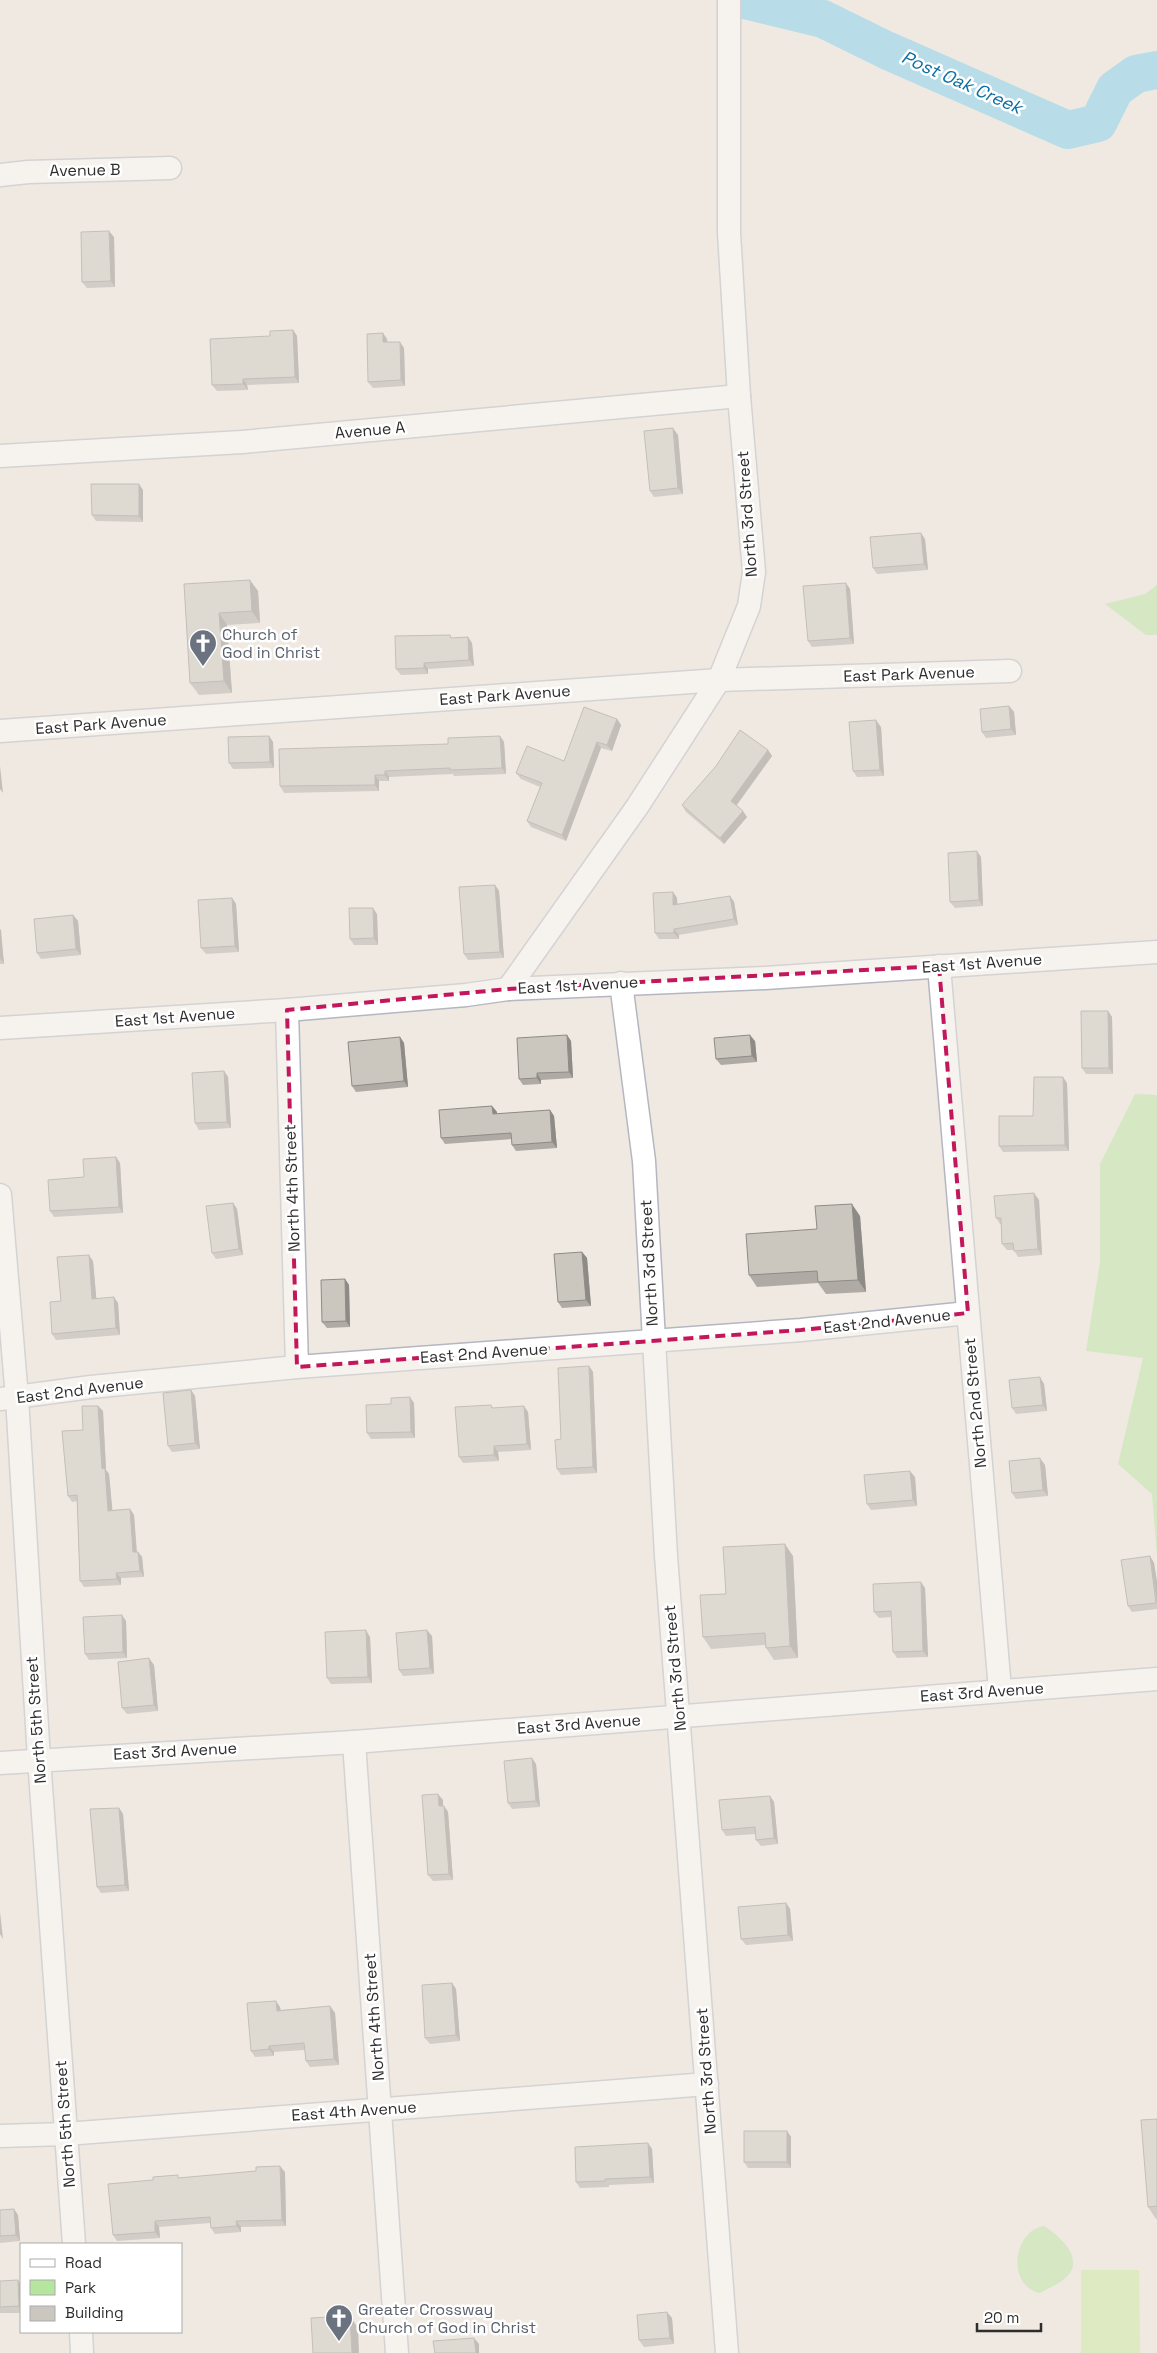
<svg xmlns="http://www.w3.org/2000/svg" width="1157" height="2353" viewBox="0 0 1157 2353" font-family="'Space Grotesk',sans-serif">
<rect width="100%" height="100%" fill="#efe9e1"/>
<g fill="#b6e59e">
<path d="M1157 585V635H1146L1105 604 1145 594Z"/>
<path d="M1135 1094 1157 1095V1555L1152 1494 1118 1464 1143 1358 1086 1351 1100 1262V1164Z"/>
<path d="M1044 2226C1058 2235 1082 2255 1070 2273 1063 2283 1050 2287 1040 2293 1006 2286 1013 2231 1044 2226Z"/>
</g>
<path fill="#c9ec9a" d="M1081 2270H1139L1140 2353H1081Z"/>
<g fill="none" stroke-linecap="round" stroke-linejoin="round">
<path stroke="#75cff0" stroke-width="38" d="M745 0 823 19 886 50 1068 130 1098 123 1115 89 1136 74 1157 70"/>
<g stroke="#b4b7c1" stroke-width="25">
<g id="minor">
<path d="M0 175 28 172 170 168"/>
<path d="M0 456 242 442 739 396"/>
<path d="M0 731 719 680 1010 671"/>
<path d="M939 966 1000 1690"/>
<path d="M621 983 644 1161 666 1556 727 2353"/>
<path d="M508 989 637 807 719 680 749 606 754 572 739 396 729 233V0"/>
<path d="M287 1010 297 1367"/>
<path d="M0 1028 287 1010 466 995 508 989 765 978 1157 952"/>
<path d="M0 1195 17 1398 39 1759 74 2244"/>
<path d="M0 1399 91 1387 297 1367 801 1330 968 1313"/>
<path d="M354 1742 397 2353"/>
<path d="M0 1763 354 1742 1157 1679"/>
<path d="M0 2136 66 2134 707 2084"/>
<path d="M81 2332 82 2353"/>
</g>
</g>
<use href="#minor" stroke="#fff" stroke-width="22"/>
</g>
<g fill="#afaba4">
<path d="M114 237 115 287 87 288 82 282Z"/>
<path d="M293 330 297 336 299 383 247 385 248 390 217 391 212 385 270 336Z"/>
<path d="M387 339V342L404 348 405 386 373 388 368 382Z"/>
<path d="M678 435 683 494 654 497 650 491Z"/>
<path d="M143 490V522L96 521 92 515Z"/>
<path d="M925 539 928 570 877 574 873 568Z"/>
<path d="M184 584 258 591 260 623 227 625 232 693 199 695 190 683Z"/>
<path d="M850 589 854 644 812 647 808 641Z"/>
<path d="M468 637 472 643 474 666 428 669V674L401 675 396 669 452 638Z"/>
<path d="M1009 706 1014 712 1016 735 986 738 982 732Z"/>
<path d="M617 719 621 725 612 751 601 748 566 841 531 827 527 821 540 787 521 779 516 773 564 761Z"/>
<path d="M881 727 884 776 857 777 853 771Z"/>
<path d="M269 736 273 742 274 768 233 769 229 763Z"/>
<path d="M500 736 504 742 506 774 454 776 453 774 389 777V781H379V791L284 793 280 786 448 744Z"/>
<path d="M768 750 772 756 737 805 747 817 724 844 686 812 682 805Z"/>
<path d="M981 857 983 906 955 908 950 902Z"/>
<path d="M495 885 499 891 504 958 468 960 464 954Z"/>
<path d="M673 892 677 898V904L730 896 734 902 738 925 679 935V939H659L655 933Z"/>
<path d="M232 898 236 904 239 952 206 954 201 948Z"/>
<path d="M377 914 378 945H354L350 939Z"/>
<path d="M73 915 78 921 81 955 41 959 37 953Z"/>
<path d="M0 929 4 964H0Z"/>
<path d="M1108 1011 1112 1017 1113 1074H1086L1082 1068Z"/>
<path d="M567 1035 571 1041 573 1078 541 1080V1084L523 1085 519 1079Z"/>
<path d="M400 1037 404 1043 408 1087 356 1092 352 1086Z"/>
<path d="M755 1041 757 1062 721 1065 716 1059Z"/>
<path d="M224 1071 228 1077 231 1128 199 1130 195 1123Z"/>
<path d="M1067 1083 1069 1151 1003 1152 999 1146 1033 1116Z"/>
<path d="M492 1106 497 1112V1114L550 1110 554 1116 557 1148 516 1151 512 1145V1139L445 1144 441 1138Z"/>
<path d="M116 1157 120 1163 123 1213 54 1217 50 1211 84 1177Z"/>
<path d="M1039 1200 1042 1255 1018 1257 1014 1250H1007L1002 1244 1001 1224H1000L996 1218Z"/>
<path d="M233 1203 237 1209 243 1255 216 1259 212 1253Z"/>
<path d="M860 1216 866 1292 826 1294 818 1283 757 1287 749 1275 817 1229Z"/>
<path d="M582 1252 587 1258 591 1306 562 1308 558 1302Z"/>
<path d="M93 1261 96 1298 118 1303 120 1335 56 1340 52 1334Z"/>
<path d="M345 1279 349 1285 350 1327 327 1328 322 1322Z"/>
<path d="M589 1366 593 1372 597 1473 561 1475 557 1469Z"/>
<path d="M1044 1384 1047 1411 1016 1414 1012 1408Z"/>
<path d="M191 1390 195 1396 200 1449 172 1452 168 1446Z"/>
<path d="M414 1403 415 1438 371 1439 367 1433 391 1404Z"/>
<path d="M491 1405 493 1408 528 1412 531 1450 498 1452 499 1461 463 1463 459 1457Z"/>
<path d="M98 1406 103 1411 106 1470 109 1474 112 1510 130 1509 134 1515 137 1552H138L142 1557 144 1577 121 1578V1585L84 1587 80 1581 77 1501 72 1502 68 1496 83 1430Z"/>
<path d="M1045 1465 1048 1496 1016 1499 1012 1493Z"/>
<path d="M915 1477 917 1506 871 1510 867 1504Z"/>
<path d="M793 1556 798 1658 774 1660 766 1648 765 1645 711 1649 703 1637 726 1594Z"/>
<path d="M1150 1556 1154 1563 1157 1582V1609L1132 1612 1128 1606Z"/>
<path d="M925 1588 928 1657 897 1658 893 1652 892 1617 879 1618 874 1612Z"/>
<path d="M126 1621 127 1658 89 1660 85 1654Z"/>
<path d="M432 1636 434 1674 403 1676 399 1670Z"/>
<path d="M370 1637 372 1683 331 1684 327 1678Z"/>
<path d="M154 1665 158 1711 127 1714 122 1708Z"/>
<path d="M536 1764 540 1807 512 1809 508 1803Z"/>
<path d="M770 1796 774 1802 778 1844 761 1846 756 1840V1834L726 1836 722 1830Z"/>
<path d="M443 1800V1806H444L448 1812 453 1880 433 1881 428 1875Z"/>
<path d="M119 1808 123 1814 129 1891 101 1893 97 1887Z"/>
<path d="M786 1903 790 1909 793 1941 746 1945 741 1939Z"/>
<path d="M452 1983 456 1989 460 2041 430 2044 425 2038Z"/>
<path d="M330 2006 335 2013 339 2065 310 2067 306 2061 305 2050 274 2052V2056L255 2057 251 2051 280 2007 281 2010Z"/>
<path d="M1157 2119V2219H1156L1148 2207Z"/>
<path d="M787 2131 791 2137V2168H748L744 2162Z"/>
<path d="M652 2149 654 2183 609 2185V2187L580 2188 576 2182Z"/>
<path d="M285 2172 286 2226 241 2227V2232L215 2234 211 2228 210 2223 159 2227 160 2238 117 2241 113 2235 180 2178Z"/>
<path d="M0 2210 18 2215 20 2241 0 2243Z"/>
<path d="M0 2281 21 2285V2313H0Z"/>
<path d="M672 2318 674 2344 644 2347 639 2340Z"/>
</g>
<g fill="#8e8b86">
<path d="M109 231 114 237 115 287 111 281Z"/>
<path d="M293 330 297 336 299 383 295 377Z"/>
<path d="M383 333 387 339 388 349 383 342Z"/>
<path d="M400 342 404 348 405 386 401 380Z"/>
<path d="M243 379 247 385 248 390 243 384Z"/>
<path d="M673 428 678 435 683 494 678 488Z"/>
<path d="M139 484 143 490V522L139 516Z"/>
<path d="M921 533 925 539 928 570 924 564Z"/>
<path d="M250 580 258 591 260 623 252 611Z"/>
<path d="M846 583 850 589 854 644 850 638Z"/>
<path d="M219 613 227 625 232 693 224 681Z"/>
<path d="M468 637 472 643 474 666 469 660Z"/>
<path d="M424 663 428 669V674L424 668Z"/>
<path d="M1009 706 1014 712 1016 735 1011 729Z"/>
<path d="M617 719 621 725 612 751 607 745Z"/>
<path d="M876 720 881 727 884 776 880 770Z"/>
<path d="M269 736 273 742 274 768 270 762Z"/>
<path d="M500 736 504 742 506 774 502 768Z"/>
<path d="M597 742 601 748 566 841 562 835Z"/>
<path d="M768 750 772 756 735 807 731 801Z"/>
<path d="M0 766 3 793 0 789Z"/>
<path d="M385 771 389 777V781L385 775Z"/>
<path d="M375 775 379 781V791L375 785Z"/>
<path d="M743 811 747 817 724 844 720 838Z"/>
<path d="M977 851 981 857 983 906 979 900Z"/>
<path d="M495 885 499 891 504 958 500 952Z"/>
<path d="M673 892 677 898 678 911 673 905Z"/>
<path d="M730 896 734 902 738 925 734 919Z"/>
<path d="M232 898 236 904 239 952 235 946Z"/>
<path d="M373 908 377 914 378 945 374 938Z"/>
<path d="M73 915 78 921 81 955 76 949Z"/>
<path d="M0 929 1 930 4 964 0 958Z"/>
<path d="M674 929 679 935V939L674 933Z"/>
<path d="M1108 1011 1112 1017 1113 1074 1109 1068Z"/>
<path d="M567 1035 571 1041 573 1078 569 1072Z"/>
<path d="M750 1035 755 1041 757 1062 752 1056Z"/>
<path d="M400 1037 404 1043 408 1087 404 1081Z"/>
<path d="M224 1071 228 1077 231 1128 227 1122Z"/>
<path d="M537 1073 541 1080V1084L537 1078Z"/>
<path d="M1063 1077 1067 1083 1069 1151 1065 1145Z"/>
<path d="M492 1106 497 1112V1120L493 1114Z"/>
<path d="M550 1110 554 1116 557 1148 552 1142Z"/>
<path d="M116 1157 120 1163 123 1213 119 1207Z"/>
<path d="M1034 1193 1039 1200 1042 1255 1038 1249Z"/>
<path d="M233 1203 237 1209 243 1255 239 1249Z"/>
<path d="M852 1204 860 1216 866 1292 858 1280Z"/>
<path d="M582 1252 587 1258 591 1306 586 1300Z"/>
<path d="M89 1255 93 1261 97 1305 92 1299Z"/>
<path d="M345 1279 349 1285 350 1327 346 1321Z"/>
<path d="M114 1297 118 1303 120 1335 116 1328Z"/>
<path d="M589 1366 593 1372 597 1473 593 1467Z"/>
<path d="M1040 1377 1044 1384 1047 1411 1043 1405Z"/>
<path d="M191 1390 195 1396 200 1449 195 1443Z"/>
<path d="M410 1397 414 1403 415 1438 411 1432Z"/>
<path d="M98 1406 103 1411 106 1470 109 1474 113 1516 108 1511 102 1469Z"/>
<path d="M524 1406 528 1412 531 1450 527 1444Z"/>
<path d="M494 1446 498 1452 499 1461 494 1455Z"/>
<path d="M1040 1458 1045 1465 1048 1496 1043 1490Z"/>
<path d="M910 1471 915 1477 917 1506 913 1500Z"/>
<path d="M130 1509 134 1515 137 1558 133 1552Z"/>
<path d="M785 1544 793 1556 798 1658 790 1646Z"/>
<path d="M138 1552 142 1557 144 1577 140 1571Z"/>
<path d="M1150 1556 1154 1563 1157 1582V1603Z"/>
<path d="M116 1573 121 1578V1585L117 1579Z"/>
<path d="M921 1582 925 1588 928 1657 923 1651Z"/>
<path d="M122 1615 126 1621 127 1658 123 1652Z"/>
<path d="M366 1630 370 1637 372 1683 368 1677Z"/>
<path d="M427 1630 432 1636 434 1674 430 1668Z"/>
<path d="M149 1658 154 1665 158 1711 154 1705Z"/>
<path d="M532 1758 536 1764 540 1807 536 1801Z"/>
<path d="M438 1794 443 1800V1812L439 1806Z"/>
<path d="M770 1796 774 1802 778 1844 774 1838Z"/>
<path d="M444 1806 448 1812 453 1880 449 1874Z"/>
<path d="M119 1808 123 1814 129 1891 125 1885Z"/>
<path d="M786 1903 790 1909 793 1941 788 1935Z"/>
<path d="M0 1912 3 1939 0 1934Z"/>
<path d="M452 1983 456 1989 460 2041 456 2035Z"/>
<path d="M276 2001 280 2007 281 2017 277 2011Z"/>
<path d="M330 2006 335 2013 339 2065 334 2059Z"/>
<path d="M269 2046 274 2052V2056L269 2049Z"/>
<path d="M787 2131 791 2137V2168L787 2162Z"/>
<path d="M648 2143 652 2149 654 2183 650 2177Z"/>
<path d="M280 2166 285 2172 286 2226 282 2220Z"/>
<path d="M14 2209 18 2215 20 2241 16 2235Z"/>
<path d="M155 2221 159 2227 160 2238 155 2232Z"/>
<path d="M236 2221 241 2227V2232L237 2226Z"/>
<path d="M18 2280 21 2285V2310L19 2306Z"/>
<path d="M667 2312 672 2318 674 2344 670 2338Z"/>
<path d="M350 2316 358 2328 359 2353H352Z"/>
<path d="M474 2338 479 2344V2353H476Z"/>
</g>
<g fill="#cbc7bf" stroke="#8e8b86">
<path d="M109 231 111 281 82 282 81 232Z"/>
<path d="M293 330 295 377 243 379V384L212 385 210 339 270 336V331Z"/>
<path d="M383 333V342H400L401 380 368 382 367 334Z"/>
<path d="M673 428 678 488 650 491 644 431Z"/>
<path d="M91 484H139V516L92 515Z"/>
<path d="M921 533 924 564 873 568 870 537Z"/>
<path d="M250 580 252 611 219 613 224 681 190 683 184 584Z"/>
<path d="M846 583 850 638 808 641 803 586Z"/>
<path d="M450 635 451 638 468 637 469 660 424 663V668L396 669 395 636Z"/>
<path d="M1009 706 1011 729 982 732 980 709Z"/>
<path d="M584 707 617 719 607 745 597 742 562 835 527 821 542 783 516 773 527 746 564 761Z"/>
<path d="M876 720 880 770 853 771 849 722Z"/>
<path d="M740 730 768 750 731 801 743 811 720 838 682 805 716 766Z"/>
<path d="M269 736 270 762 229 763 228 737Z"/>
<path d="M500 736 502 768 450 770V768L385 771V775H375V785L280 786 279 749 448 744V738Z"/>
<path d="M977 851 979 900 950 902 948 853Z"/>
<path d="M495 885 500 952 464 954 459 887Z"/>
<path d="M673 892V905L730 896 734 919 674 929V933H655L653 893Z"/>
<path d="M232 898 235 946 201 948 198 900Z"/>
<path d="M349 908H373L374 938 350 939Z"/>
<path d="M73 915 76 949 37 953 34 919Z"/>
<path d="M1081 1011H1108L1109 1068H1082Z"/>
<path d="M567 1035 569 1072 537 1073V1078L519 1079 517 1038Z"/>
<path d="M750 1035 752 1056 716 1059 714 1038Z"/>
<path d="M400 1037 404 1081 352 1086 348 1042Z"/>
<path d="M224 1071 227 1122 195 1123 192 1073Z"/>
<path d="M1034 1077H1063L1065 1145 999 1146V1116H1033Z"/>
<path d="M492 1106 493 1114 550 1110 552 1142 512 1145 511 1133 441 1138 439 1110Z"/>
<path d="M116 1157 119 1207 50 1211 48 1180 84 1177 83 1159Z"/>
<path d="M1034 1193 1038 1249 1014 1251 1013 1243 1002 1244 1001 1218H996L994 1196Z"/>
<path d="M233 1203 239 1249 212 1253 206 1206Z"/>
<path d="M852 1204 858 1280 818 1282 817 1271 749 1275 746 1234 817 1229 815 1206Z"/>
<path d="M582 1252 586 1300 558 1302 554 1254Z"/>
<path d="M89 1255 92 1299 114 1297 116 1328 52 1334 50 1302 61 1301 57 1257Z"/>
<path d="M345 1279 346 1321 322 1322 321 1280Z"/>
<path d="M589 1366 593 1467 557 1469 555 1440 561 1439 558 1368Z"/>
<path d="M1040 1377 1043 1405 1012 1408 1009 1380Z"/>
<path d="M191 1390 195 1443 168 1446 163 1393Z"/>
<path d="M410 1397 411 1432 367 1433 366 1405 391 1404V1398Z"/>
<path d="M491 1405 492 1408 524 1406 527 1444 494 1446V1455L459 1457 455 1407Z"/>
<path d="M82 1406H98L102 1469 105 1468 108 1511 130 1509 133 1552H138L140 1571 116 1573 117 1579 80 1581 77 1495 68 1496 62 1431 83 1430Z"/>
<path d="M1040 1458 1043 1490 1012 1493 1009 1461Z"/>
<path d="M910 1471 913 1500 867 1504 864 1475Z"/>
<path d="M785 1544 790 1646 766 1648 765 1633 703 1637 700 1595 726 1594 723 1547Z"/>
<path d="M1150 1556 1156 1603 1128 1606 1121 1560Z"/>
<path d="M921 1582 923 1651 893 1652 891 1611 874 1612 873 1584Z"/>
<path d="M122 1615 123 1652 85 1654 83 1617Z"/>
<path d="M366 1630 368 1677 327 1678 325 1632Z"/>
<path d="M427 1630 430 1668 399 1670 396 1633Z"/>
<path d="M149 1658 154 1705 122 1708 118 1662Z"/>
<path d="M532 1758 536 1801 508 1803 504 1761Z"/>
<path d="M438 1794 439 1806H444L449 1874 428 1875 422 1795Z"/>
<path d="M770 1796 774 1838 756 1840 755 1827 722 1830 719 1800Z"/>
<path d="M119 1808 125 1885 97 1887 90 1809Z"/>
<path d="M786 1903 788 1935 741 1939 738 1907Z"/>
<path d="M452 1983 456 2035 425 2038 422 1985Z"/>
<path d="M276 2001 277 2011 330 2006 334 2059 306 2061 304 2043 269 2046V2049L251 2051 247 2003Z"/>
<path d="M1157 2119V2206L1148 2207 1141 2120Z"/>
<rect x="744" y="2131" width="43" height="31"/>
<path d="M648 2143 650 2177 605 2179V2181L576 2182 575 2147Z"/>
<path d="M280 2166 282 2220 236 2221 237 2226 211 2228 210 2217 155 2221V2232L113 2235 108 2184 153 2180V2177L178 2175V2178L256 2171V2167Z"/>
<path d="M14 2209 16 2235 0 2236V2210Z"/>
<path d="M18 2280 19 2306 0 2307V2281Z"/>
<path d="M667 2312 670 2338 639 2340 637 2315Z"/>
<path d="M350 2316 352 2353H313L311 2318Z"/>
<path d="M474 2338 476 2353H435L433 2341Z"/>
</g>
<path d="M0 0H1157V2353H0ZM939 966 968 1313 801 1330 297 1367 287 1010 508 989Z" fill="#efe9e1" fill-opacity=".55" fill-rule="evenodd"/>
<path fill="none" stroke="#c2185b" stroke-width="4" stroke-dasharray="10 6" stroke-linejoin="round" d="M939 966 968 1313 801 1330 297 1367 287 1010 508 989Z"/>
<defs>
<g id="church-pin" transform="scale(1.4375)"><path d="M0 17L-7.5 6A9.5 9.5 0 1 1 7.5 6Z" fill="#6b7280" stroke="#fff"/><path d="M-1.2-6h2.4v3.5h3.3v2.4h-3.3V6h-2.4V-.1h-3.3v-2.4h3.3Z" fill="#fff"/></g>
</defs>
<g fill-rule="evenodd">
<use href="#church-pin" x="203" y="643"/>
<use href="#church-pin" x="339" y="2318"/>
</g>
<g text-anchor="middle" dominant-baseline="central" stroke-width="5" stroke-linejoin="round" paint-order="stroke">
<g font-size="16" fill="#2e2e2e" stroke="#fff">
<text transform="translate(85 170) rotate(-1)">Avenue B</text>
<text transform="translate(370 430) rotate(-5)">Avenue A</text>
<text transform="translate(747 514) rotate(-94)">North 3rd Street</text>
<text transform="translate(909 674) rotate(-2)">East Park Avenue</text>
<text transform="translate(505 695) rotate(-4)">East Park Avenue</text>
<text transform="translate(101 724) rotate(-4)">East Park Avenue</text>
<text transform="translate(982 963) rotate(-4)">East 1st Avenue</text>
<text transform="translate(578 985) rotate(-3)">East 1st Avenue</text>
<text transform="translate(175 1017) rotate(-4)">East 1st Avenue</text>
<text transform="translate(292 1188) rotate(-92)">North 4th Street</text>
<text transform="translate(649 1263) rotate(-93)">North 3rd Street</text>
<text transform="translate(887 1321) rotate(-6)">East 2nd Avenue</text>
<text transform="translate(484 1353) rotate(-4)">East 2nd Avenue</text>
<text transform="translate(80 1390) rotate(-7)">East 2nd Avenue</text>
<text transform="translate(975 1403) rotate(-95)">North 2nd Street</text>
<text transform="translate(675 1668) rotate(-95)">North 3rd Street</text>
<text transform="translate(982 1692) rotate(-4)">East 3rd Avenue</text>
<text transform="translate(36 1720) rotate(-94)">North 5th Street</text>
<text transform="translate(579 1724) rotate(-4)">East 3rd Avenue</text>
<text transform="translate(175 1751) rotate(-3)">East 3rd Avenue</text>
<text transform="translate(374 2017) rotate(-94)">North 4th Street</text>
<text transform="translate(706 2071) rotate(-94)">North 3rd Street</text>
<text transform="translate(354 2111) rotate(-4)">East 4th Avenue</text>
<text transform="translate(65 2124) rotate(-94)">North 5th Street</text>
</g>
<g font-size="16" fill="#5b616d" stroke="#fff" text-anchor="start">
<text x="222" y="634">Church of<tspan x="222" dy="18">God in Christ</tspan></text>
<text x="358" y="2309">Greater Crossway<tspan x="358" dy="18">Church of God in Christ</tspan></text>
</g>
<g font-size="18" font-style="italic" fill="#0d6fa3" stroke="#fff">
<text transform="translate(962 82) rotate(24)">Post Oak Creek</text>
</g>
</g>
<rect x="20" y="2243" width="162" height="90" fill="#ffffff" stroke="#ababab"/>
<rect x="30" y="2259" width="25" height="8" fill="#ffffff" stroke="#ababab"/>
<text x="65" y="2268" font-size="15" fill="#2e2e2e">Road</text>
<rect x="30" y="2280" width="25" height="15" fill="#b6e59e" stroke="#ababab"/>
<text x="65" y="2293" font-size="15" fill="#2e2e2e">Park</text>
<rect x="30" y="2306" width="25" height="15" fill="#cbc7bf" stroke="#ababab"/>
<text x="65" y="2318" font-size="15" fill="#2e2e2e">Building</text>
<path d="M977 2323v8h64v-8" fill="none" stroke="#2e2e2e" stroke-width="2.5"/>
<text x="984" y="2323" font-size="15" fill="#2e2e2e" stroke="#ffffff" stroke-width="4" paint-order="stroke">20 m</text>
</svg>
